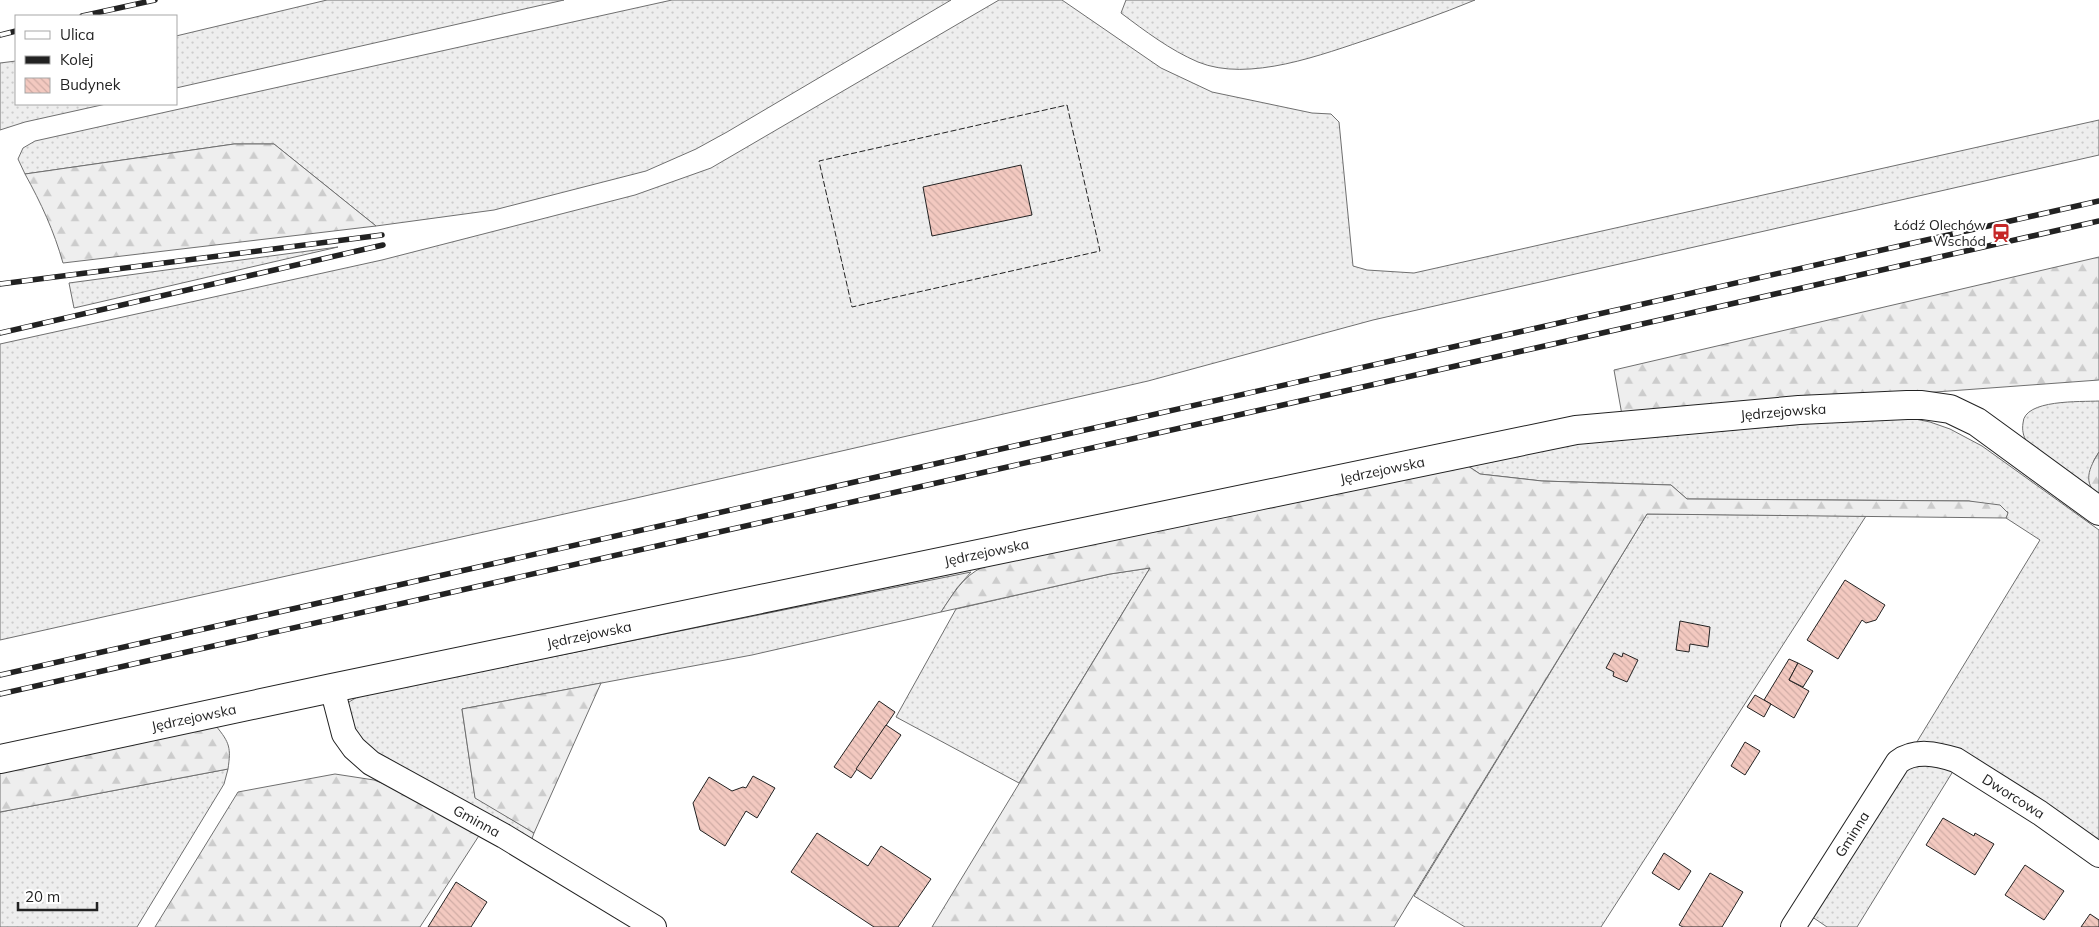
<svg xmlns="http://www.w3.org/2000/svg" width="2099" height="927" viewBox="0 0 2099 927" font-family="Mulish,sans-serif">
<defs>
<pattern id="grass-dots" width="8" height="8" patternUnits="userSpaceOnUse" patternTransform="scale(1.25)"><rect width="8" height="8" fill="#eee"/><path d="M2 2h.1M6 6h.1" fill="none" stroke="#ccc" stroke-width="1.8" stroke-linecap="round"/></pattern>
<pattern id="forest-firs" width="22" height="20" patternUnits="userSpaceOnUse" patternTransform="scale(1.25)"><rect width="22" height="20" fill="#eee"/><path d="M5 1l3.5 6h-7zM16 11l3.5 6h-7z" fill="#ccc"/></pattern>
<pattern id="building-back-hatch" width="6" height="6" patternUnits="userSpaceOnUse" patternTransform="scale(1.25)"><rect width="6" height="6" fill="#f3c9c0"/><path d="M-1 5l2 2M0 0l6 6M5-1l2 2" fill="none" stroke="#d0aca5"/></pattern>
</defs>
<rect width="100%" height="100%" fill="#fff"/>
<g fill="url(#grass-dots)" stroke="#6f6f6f">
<path d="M327 0H564L176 88V36Z"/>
<path d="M672 0H951L727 132 696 149 646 171 494 210 376 226 274 144H234L25 174 18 159 23 148 35 141Z"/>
<path d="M999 0H1062L1161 68 1212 92 1312 113 1331 114 1339 122 1353 266 1367 270 1414 273 2099 120V155L1373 320 1148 381 636 498 0 640V344L382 260 635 195 711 168Z"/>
<path d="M1126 0H1475C1441 14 1407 26 1372 38 1323 54 1249 83 1198 62 1170 50 1145 31 1121 13Z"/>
<path d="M16 61V104H106L25 122 0 130V63Z"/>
<path d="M338 247 74 308 69 283Z"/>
<path d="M2099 401V452L2094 460 2091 490 2027 442C2023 436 2022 430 2023 423 2024 399 2081 402 2099 401Z"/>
<path d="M1886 417 1910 418 1930 422 1950 429 1982 446 2099 530V848L1915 745 2040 540 2006 518 2008 512 1969 501 1687 499 1671 485 1542 481 1480 474 1465 464 1568 444Z"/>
<path d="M1647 514 1866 516 1601 927H1465L1414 896Z"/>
<path d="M1150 568 1019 783 896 717 956 609 1110 574Z"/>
<path d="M971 572 957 588 941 612 752 655 462 709 475 797 534 833 530 844 398 770 353 733 346 708 349 702 359 696Z"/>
<path d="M1919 763 1955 768 1857 927H1827L1808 914 1898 775Z"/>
<path d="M228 769 224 784 137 927H0V812Z"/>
</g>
<g fill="url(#forest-firs)" stroke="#6f6f6f">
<path d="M234 144H274L376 226 63 263C54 231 41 203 25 174Z"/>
<path d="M2099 257V380L1622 415 1614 370Z"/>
<path d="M2099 452V496C2082 483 2089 468 2099 452Z"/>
<path d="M1465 464 1480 474 1542 481 1671 485 1687 499 1969 501 2000 505 2008 513 2006 518 1647 514 1394 927H932L1150 568 1110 574 941 612C953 594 963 576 983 567Z"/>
<path d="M601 683 534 833 475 798 462 709Z"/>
<path d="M216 726C230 743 231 748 228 769L0 812V772Z"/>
<path d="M335 774 374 780 405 792 482 831 420 927H155L238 792Z"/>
</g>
<g fill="url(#building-back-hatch)" stroke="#222">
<path d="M1021 165 1032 215 932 236 923 187Z"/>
<path d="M1845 580 1885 605 1876 620 1866 623 1862 620 1838 659 1807 640Z"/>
<path d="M1680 621 1710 627 1708 647 1690 644 1689 652 1676 650Z"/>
<path d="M1614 653 1622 657 1623 653 1638 660 1627 682 1613 676 1614 672 1606 668Z"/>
<path d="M1789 659 1798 663 1789 680 1809 691 1794 718 1764 700Z"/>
<path d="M1798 663 1813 671 1803 687 1789 680Z"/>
<path d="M1755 695 1771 704 1764 717 1747 707Z"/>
<path d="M879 701 895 712 851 778 834 767Z"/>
<path d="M886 725 901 735 871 779 856 769Z"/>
<path d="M1745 742 1760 751 1745 775 1731 766Z"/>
<path d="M753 776 775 788 757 818 746 811 725 846 700 830 693 803 709 777 732 791 743 787 746 788Z"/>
<path d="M1943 818 1974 836 1975 833 1994 844 1975 875 1926 845Z"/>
<path d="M817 833 868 866 881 846 931 879 898 927H874L791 872Z"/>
<path d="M1664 853 1691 871 1679 890 1652 873Z"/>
<path d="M2025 865 2064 891 2044 920 2005 895Z"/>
<path d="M1710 873 1743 892 1722 927H1683L1679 925Z"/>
<path d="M456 882 487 902 471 927H428Z"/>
<path d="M2090 914 2099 920V927H2081Z"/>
</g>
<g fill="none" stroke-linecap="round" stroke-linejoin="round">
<g stroke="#222" stroke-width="26">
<g id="minor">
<path id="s1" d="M332 688 344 734 354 748 371 763 504 836 654 927"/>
<path id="s2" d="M1793 927 1898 762C1915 749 1937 754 1956 760L2040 813 2099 855"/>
</g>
</g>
<g stroke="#222" stroke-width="30">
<g id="tertiary">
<path id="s3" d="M0 759 332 688 1576 430 1799 410 1907 405H1922L1950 409 1977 422 2099 511"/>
</g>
</g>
<use href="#minor" stroke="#fff" stroke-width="24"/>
<use href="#tertiary" stroke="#fff" stroke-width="28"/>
<g stroke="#222" stroke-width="5.5">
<g id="rail">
<path d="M82 16 155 0"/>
<path d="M0 35 16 31"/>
<path d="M0 284 382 235"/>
<path d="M0 333 383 245"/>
<path d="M0 675 2099 201"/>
<path d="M0 694 2099 221"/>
</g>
</g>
<use href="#rail" stroke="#fff" stroke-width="4" stroke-dasharray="11" stroke-linecap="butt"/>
<path stroke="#222" stroke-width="1" stroke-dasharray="6 2.5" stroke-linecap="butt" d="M1067 105 1100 251 852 307 819 161Z"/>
</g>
<defs>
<g id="station-bare" transform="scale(1.5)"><path d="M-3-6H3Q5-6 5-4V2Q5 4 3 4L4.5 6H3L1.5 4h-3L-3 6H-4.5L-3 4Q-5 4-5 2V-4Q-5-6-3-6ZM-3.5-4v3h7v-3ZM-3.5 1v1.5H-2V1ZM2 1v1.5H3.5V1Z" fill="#c62828" stroke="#fff" stroke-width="2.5" paint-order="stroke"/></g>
</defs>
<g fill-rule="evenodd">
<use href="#station-bare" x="2001" y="233"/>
</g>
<g text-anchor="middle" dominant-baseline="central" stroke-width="4" stroke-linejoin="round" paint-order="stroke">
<g font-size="14" fill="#222" stroke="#fff" text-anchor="end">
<text x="1986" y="225">Łódź Olechów<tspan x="1986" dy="16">Wschód</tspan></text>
</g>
<g font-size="14" fill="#222" stroke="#fff">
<text stroke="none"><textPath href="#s3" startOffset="1818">Jędrzejowska</textPath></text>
<text stroke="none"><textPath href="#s3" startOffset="1412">Jędrzejowska</textPath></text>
<text stroke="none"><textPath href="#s3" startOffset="1008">Jędrzejowska</textPath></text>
<text stroke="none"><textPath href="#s3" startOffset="602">Jędrzejowska</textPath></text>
<text stroke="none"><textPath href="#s3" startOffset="198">Jędrzejowska</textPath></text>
<text stroke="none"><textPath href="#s2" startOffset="324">Dworcowa</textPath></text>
<text stroke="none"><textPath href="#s1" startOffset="208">Gminna</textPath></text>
<text stroke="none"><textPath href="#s2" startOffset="110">Gminna</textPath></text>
</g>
</g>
<rect x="15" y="15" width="162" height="90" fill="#ffffff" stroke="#a7a7a7"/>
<rect x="25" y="31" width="25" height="8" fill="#ffffff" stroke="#a7a7a7"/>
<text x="60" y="40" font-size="15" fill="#222222">Ulica</text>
<rect x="25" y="56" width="25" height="8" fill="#222222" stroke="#a7a7a7"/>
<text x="60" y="65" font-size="15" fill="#222222">Kolej</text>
<rect x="25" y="78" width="25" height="15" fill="url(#building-back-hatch)" stroke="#a7a7a7"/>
<text x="60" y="90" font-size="15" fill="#222222">Budynek</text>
<path d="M18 902v8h79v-8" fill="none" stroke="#222222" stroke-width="2.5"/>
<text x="25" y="902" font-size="15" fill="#222222" stroke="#ffffff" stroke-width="4" paint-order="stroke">20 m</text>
</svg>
